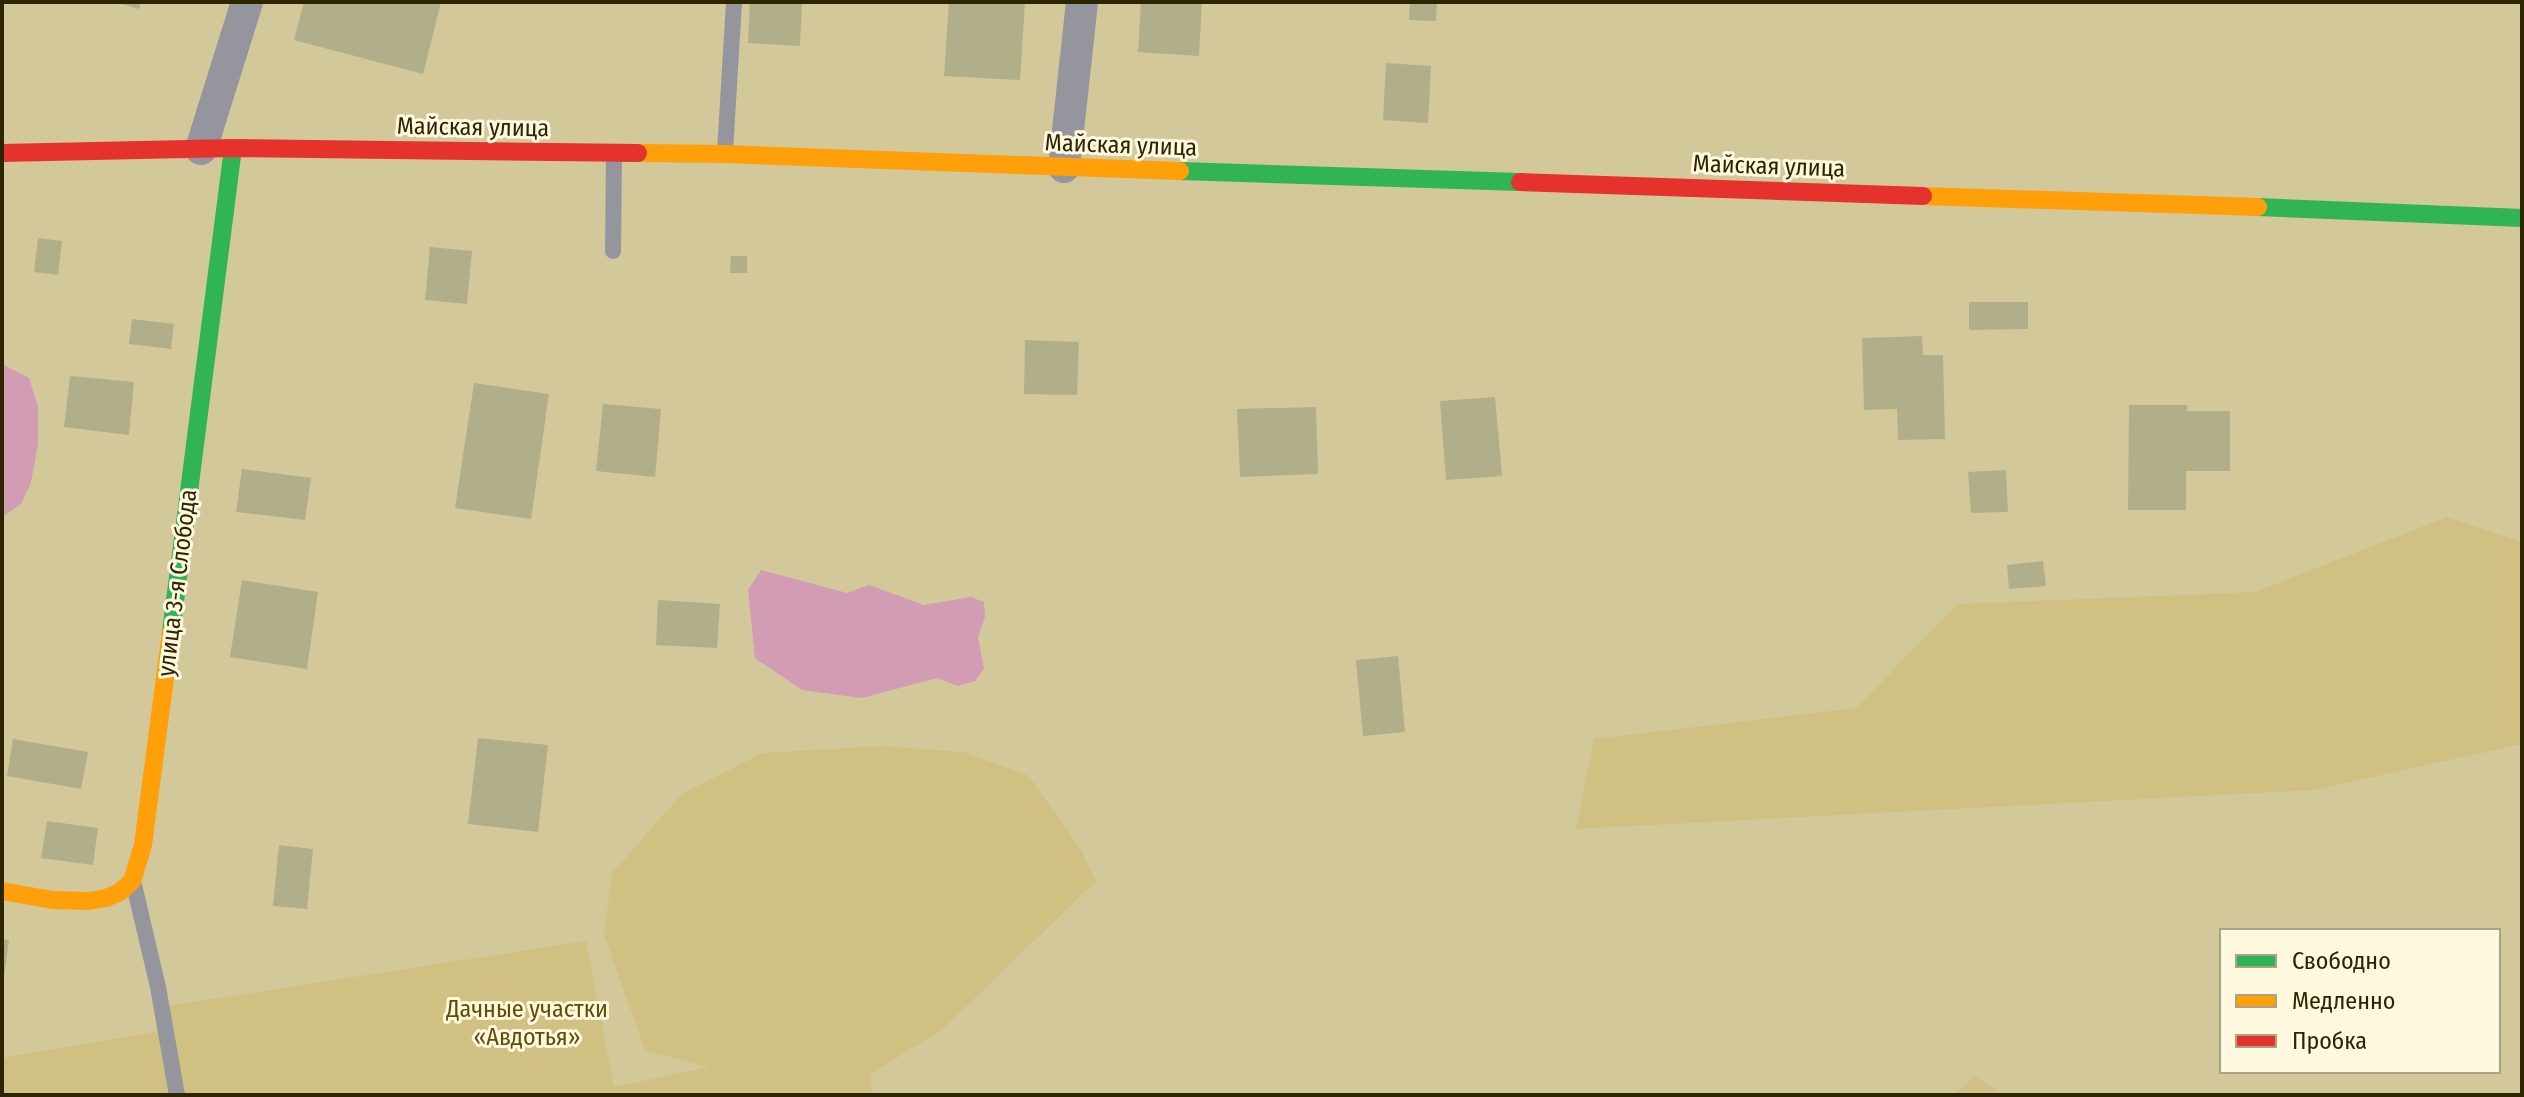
<svg xmlns="http://www.w3.org/2000/svg" width="2524" height="1097" viewBox="0 0 2524 1097" font-family="'Fira Sans Condensed',sans-serif">
<rect width="100%" height="100%" fill="#d3c899"/>
<g fill="#d0c182">
<path d="M2447 517 2522 542V744L2314 790 1576 829 1594 739 1856 708 1957 604 2255 592Z"/>
<path d="M882 746 964 752 1029 776 1081 850 1096 881 942 1030 870 1074 873 1095H2V1058L171 1029 167 1006 586 941 614 1087 709 1067 645 1050 604 935 612 873 682 794 762 753Z"/>
<path d="M1975 1076 2003 1095H1952Z"/>
</g>
<g fill="#d29cb4">
<path d="M2 364 29 378 38 407V444L31 482 21 504 2 517Z"/>
<path d="M761 570 847 593 869 585 924 605 971 597 984 602 985 617 978 637 984 669 975 681 958 686 937 678 862 698 802 690 755 658 748 590Z"/>
</g>
<g fill="#b1af8a">
<path d="M115 2H141L139 9Z"/>
<path d="M304 2H441L423 74 294 40Z"/>
<path d="M750 2H802L800 46 748 43Z"/>
<path d="M949 2H1025L1020 80 944 76Z"/>
<path d="M1141 2H1202L1199 56 1138 52Z"/>
<path d="M1410 2H1437L1436 21 1409 20Z"/>
<path d="M1386 63 1431 66 1428 123 1383 120Z"/>
<path d="M38 238 62 241 58 275 34 272Z"/>
<path d="M430 247 472 251 467 304 425 300Z"/>
<path d="M731 256H747V273H730Z"/>
<path d="M1969 302H2028V329L1969 330Z"/>
<path d="M132 319 174 324 171 349 129 344Z"/>
<path d="M1922 336 1923 355H1943L1945 439 1898 440 1897 409 1864 410 1862 338Z"/>
<path d="M1025 340 1079 342 1077 395 1024 394Z"/>
<path d="M70 376 134 382 129 435 64 427Z"/>
<path d="M474 383 549 394 531 519 455 508Z"/>
<path d="M1495 397 1502 476 1446 480 1440 401Z"/>
<path d="M603 404 661 409 655 477 596 471Z"/>
<path d="M2129 405H2187V411H2230V471H2186V510H2128Z"/>
<path d="M1316 407 1318 474 1240 477 1237 409Z"/>
<path d="M242 469 311 478 305 520 236 512Z"/>
<path d="M2006 470 2008 512 1971 513 1968 472Z"/>
<path d="M2043 561 2046 586 2009 589 2007 565Z"/>
<path d="M242 580 318 592 307 669 230 657Z"/>
<path d="M658 600 720 604 717 648 656 645Z"/>
<path d="M1398 656 1405 732 1363 736 1356 660Z"/>
<path d="M478 738 548 745 538 832 468 824Z"/>
<path d="M13 739 88 752 81 789 7 776Z"/>
<path d="M47 821 98 828 93 865 41 858Z"/>
<path d="M279 845 313 849 307 909 273 906Z"/>
<path d="M2 939 9 940 4 976H2Z"/>
</g>
<g fill="none" stroke-linecap="round" stroke-linejoin="round">
<g stroke="#95969d" stroke-width="16">
<path d="M725 152 734 2"/>
<path d="M613 251 614 156"/>
<path d="M134 885 158 987 177 1095"/>
</g>
<g stroke="#95969d" stroke-width="32">
<path d="M201 149 247 2"/>
<path d="M1064 167 1082 2"/>
</g>
<g stroke="#30b455" stroke-width="18">
<path d="M1180 171 1520 182"/>
<path d="M2258 207 2522 218"/>
<path d="M171 632 233 148"/>
</g>
<g stroke="#ff9f0a" stroke-width="18">
<path d="M638 153 725 154 1180 171"/>
<path d="M1923 196 2258 207"/>
<path d="M2 891 52 900 89 901 106 898 120 892 132 881 143 845 171 632"/>
</g>
<g stroke="#e5322d" stroke-width="18">
<path d="M2 153 233 148 638 153"/>
<path d="M1520 182 1923 196"/>
</g>
</g>
<g text-anchor="middle" dominant-baseline="central" stroke-width="6" stroke-linejoin="round" paint-order="stroke">
<g font-size="24" fill="#2d2500" stroke="#fef8df">
<text transform="translate(473 127) rotate(1)">Майская улица</text>
<text transform="translate(1121 145) rotate(2)">Майская улица</text>
<text transform="translate(1769 166) rotate(2)">Майская улица</text>
<text transform="translate(177 583) rotate(-83)">улица 3-я Слобода</text>
</g>
<g font-size="24" fill="#5d4f06" stroke="#fef8df">
<text x="527" y="1009">Дачные участки<tspan x="527" dy="28">«Авдотья»</tspan></text>
</g>
</g>
<rect width="2524" height="1097" fill="none" stroke="#2d2500" stroke-width="8"/>
<rect x="2220" y="929" width="280" height="144" fill="#fef8df" stroke="#aaa486" stroke-width="2"/>
<rect x="2236" y="955" width="40" height="12" fill="#30b455" stroke="#aaa486" stroke-width="2"/>
<text x="2292" y="969" font-size="24" fill="#2d2500">Свободно</text>
<rect x="2236" y="995" width="40" height="12" fill="#ff9f0a" stroke="#aaa486" stroke-width="2"/>
<text x="2292" y="1009" font-size="24" fill="#2d2500">Медленно</text>
<rect x="2236" y="1035" width="40" height="12" fill="#e5322d" stroke="#aaa486" stroke-width="2"/>
<text x="2292" y="1049" font-size="24" fill="#2d2500">Пробка</text>
</svg>
